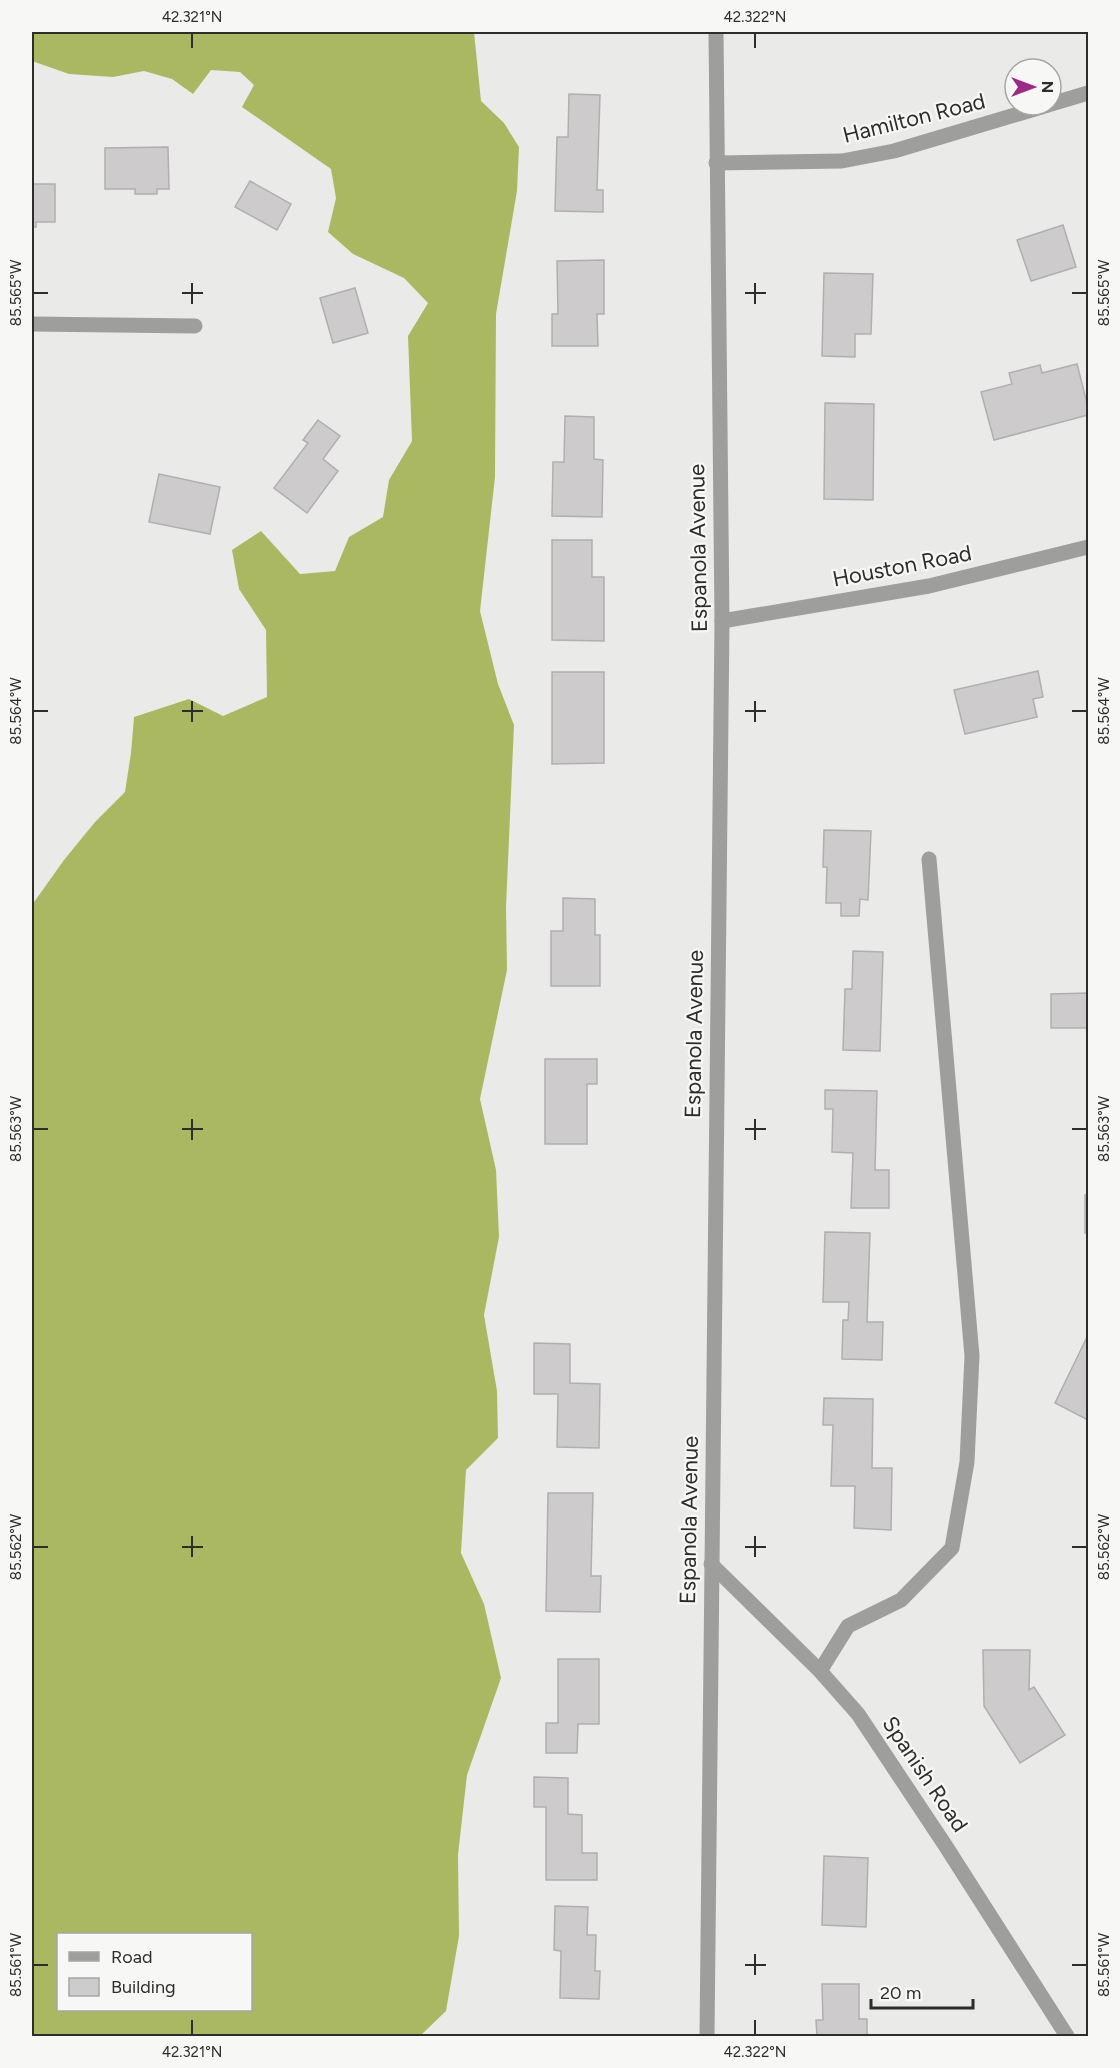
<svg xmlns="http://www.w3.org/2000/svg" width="1120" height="2068" viewBox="0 0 1120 2068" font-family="Figtree,sans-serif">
<rect width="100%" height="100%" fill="#eaebe8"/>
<path fill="#aab961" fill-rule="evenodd" d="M32 32H474L481 101 504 123 519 147 517 191 496 314 495 477 480 611 498 684 514 725 506 907 507 970 480 1099 496 1170 499 1237 484 1315 497 1391 498 1438 466 1470 461 1553 484 1604 501 1678 467 1775 458 1855 459 1936 446 2011 420 2036H32V905L64 860 95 822 125 792 131 753 134 717 189 699 223 716 267 697 266 630 239 589 232 550 261 531 300 574 335 571 349 537 383 517 389 480 412 441 408 336 428 303 404 278 353 254 328 232 336 198 331 169 242 107 254 85 240 72 211 70 193 94 172 79 144 71 113 77 69 74 32 61ZM58 1934H250V2010H58Z"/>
<g fill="#cecbcd" stroke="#b1aeb0" stroke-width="1.5">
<path d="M569 94 600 95 597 190H603V212L555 211 557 137H568Z"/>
<path d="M168 147 169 189H157V194H135V189H105V148Z"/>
<path d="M250 181 291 204 277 230 235 207Z"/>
<path d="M32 184H55V222H36V227H32Z"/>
<path d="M1063 225 1076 267 1031 281 1017 240Z"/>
<path d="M604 260V314H597L598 346H552V314H558L557 261Z"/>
<path d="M824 273 873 274 871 334H855V357L822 356Z"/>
<path d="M355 288 368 333 333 343 320 298Z"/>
<path d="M1077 364 1088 407V415L994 440 981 392 1012 384 1009 373 1040 365 1042 373Z"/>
<path d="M825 403 874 404 873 500 824 499Z"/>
<path d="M565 416 594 417V459L603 460 602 517 552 516 553 462H564Z"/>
<path d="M318 420 340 436 323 459 338 471 307 513 274 488 308 443 303 440Z"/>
<path d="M159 474 220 487 210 534 149 522Z"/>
<path d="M552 540H592V577H604V641L552 640Z"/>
<path d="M1038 671 1043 697 1033 699 1037 717 965 734 954 690Z"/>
<path d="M552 672H604V763L552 764Z"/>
<path d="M824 830 871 831 868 900 860 899 859 916H841V903H826L827 867H823Z"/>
<path d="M563 898 595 899V935H600V986H551V931H563Z"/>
<path d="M853 951 883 952 880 1051 843 1050 845 989H852Z"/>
<path d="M1088 993V1028H1051V994Z"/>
<path d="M545 1059H597V1084H587V1144H545Z"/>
<path d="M825 1090 877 1091 875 1170H889V1208H851L853 1153 832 1152 833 1109H825Z"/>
<rect x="1085" y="1195" width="3" height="38"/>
<path d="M825 1232 870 1233 867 1322H883L882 1360 842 1359 843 1320H848L849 1302H823Z"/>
<path d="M1088 1335V1420L1055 1403Z"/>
<path d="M534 1343 570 1344V1383L600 1384 599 1448 557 1447 558 1394H534Z"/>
<path d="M824 1398 873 1399 872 1468H892L891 1530 854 1528 855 1486H831L833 1425H823Z"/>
<path d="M548 1493H593L591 1576H601L600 1612 546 1611Z"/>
<path d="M983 1650H1030L1029 1690 1034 1687 1065 1735 1020 1763 984 1706Z"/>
<path d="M558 1659H599V1724H578L577 1753H546V1723H558Z"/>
<path d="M534 1777 568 1778V1814L582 1815V1853H597V1880H546V1807H534Z"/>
<path d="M824 1856 868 1858 866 1927 822 1925Z"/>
<path d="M555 1906 588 1907 587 1935H596L595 1971H600L599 1999 560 1998 561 1951 554 1950Z"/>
<path d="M822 1984H859V2019H867V2036H817L816 2020H823Z"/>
</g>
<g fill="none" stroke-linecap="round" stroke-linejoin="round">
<g stroke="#9e9f9d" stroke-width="15">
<path d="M1051 104 1088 93"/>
<path d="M716 163 842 161 894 151 1048 105"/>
<path d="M32 324 195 326"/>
<path d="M722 621 929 586 1088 547"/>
<path d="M711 1564 820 1671 858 1714 945 1845 1067 2036"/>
<path d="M820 1671 848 1626 901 1600 952 1548 967 1462 972 1356 929 859"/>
<path d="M707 2036 722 621 716 32"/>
</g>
</g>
<path fill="none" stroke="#2d2d2c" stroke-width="2" d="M192 33V48M755 33V48M192 283V304M755 283V304M33 293H48M182 293H203M745 293H766M1072 293H1087M192 701V722M755 701V722M33 711H48M182 711H203M745 711H766M1072 711H1087M192 1119V1140M755 1119V1140M33 1129H48M182 1129H203M745 1129H766M1072 1129H1087M192 1536V1557M755 1536V1557M33 1547H48M182 1547H203M745 1547H766M1072 1547H1087M755 1954V1975M33 1965H48M745 1965H766M1072 1965H1087M192 2020V2035M755 2020V2035"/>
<g text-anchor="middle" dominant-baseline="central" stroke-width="4.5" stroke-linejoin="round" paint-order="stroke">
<g font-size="22" fill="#2d2d2c" stroke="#f7f8f5">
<text transform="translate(914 118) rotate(-14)">Hamilton Road</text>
<text transform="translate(698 548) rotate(-91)">Espanola Avenue</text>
<text transform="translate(902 566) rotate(-11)">Houston Road</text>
<text transform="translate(694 1034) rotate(-89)">Espanola Avenue</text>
<text transform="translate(689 1520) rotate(-89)">Espanola Avenue</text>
<text transform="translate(925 1774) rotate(56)">Spanish Road</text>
</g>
</g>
<rect width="1120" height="2068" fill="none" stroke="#f7f8f5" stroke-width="66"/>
<rect x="57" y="1933" width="195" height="78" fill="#f7f8f5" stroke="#a6a7a5" stroke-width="1.5"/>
<rect x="69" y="1952" width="30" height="9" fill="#9e9f9d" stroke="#a6a7a5" stroke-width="1.5"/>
<text x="111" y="1963" font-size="18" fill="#2d2d2c">Road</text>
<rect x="69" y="1978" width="30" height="18" fill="#cecbcd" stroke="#a6a7a5" stroke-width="1.5"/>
<text x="111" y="1993" font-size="18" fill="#2d2d2c">Building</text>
<g transform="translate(1033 87) rotate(90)"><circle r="28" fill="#f7f8f5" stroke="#a6a7a5" stroke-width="1.5"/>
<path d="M0-4.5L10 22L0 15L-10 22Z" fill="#9c2986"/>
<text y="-9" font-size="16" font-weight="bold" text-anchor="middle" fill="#2d2d2c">N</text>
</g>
<path d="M871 1999v9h102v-9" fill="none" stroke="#2d2d2c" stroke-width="3"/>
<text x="880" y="1999" font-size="18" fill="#2d2d2c" stroke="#f7f8f5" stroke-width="4.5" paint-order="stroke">20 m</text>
<rect x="33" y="33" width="1054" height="2002" fill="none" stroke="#2d2d2c" stroke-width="2"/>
<g font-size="15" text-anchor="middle" fill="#2d2d2c">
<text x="192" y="22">42.321°N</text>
<text x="755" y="22">42.322°N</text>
<text transform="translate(1104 293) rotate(-90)" y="5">85.565°W</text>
<text transform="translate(16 293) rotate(-90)" y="5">85.565°W</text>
<text transform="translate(16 711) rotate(-90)" y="5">85.564°W</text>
<text transform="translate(1104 711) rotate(-90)" y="5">85.564°W</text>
<text transform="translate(1104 1129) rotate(-90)" y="5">85.563°W</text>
<text transform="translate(16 1129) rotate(-90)" y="5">85.563°W</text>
<text transform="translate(1104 1547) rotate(-90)" y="5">85.562°W</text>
<text transform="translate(16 1547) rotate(-90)" y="5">85.562°W</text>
<text transform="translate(16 1965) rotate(-90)" y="5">85.561°W</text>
<text transform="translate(1104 1965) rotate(-90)" y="5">85.561°W</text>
<text x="192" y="2057">42.321°N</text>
<text x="755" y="2057">42.322°N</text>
</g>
</svg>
